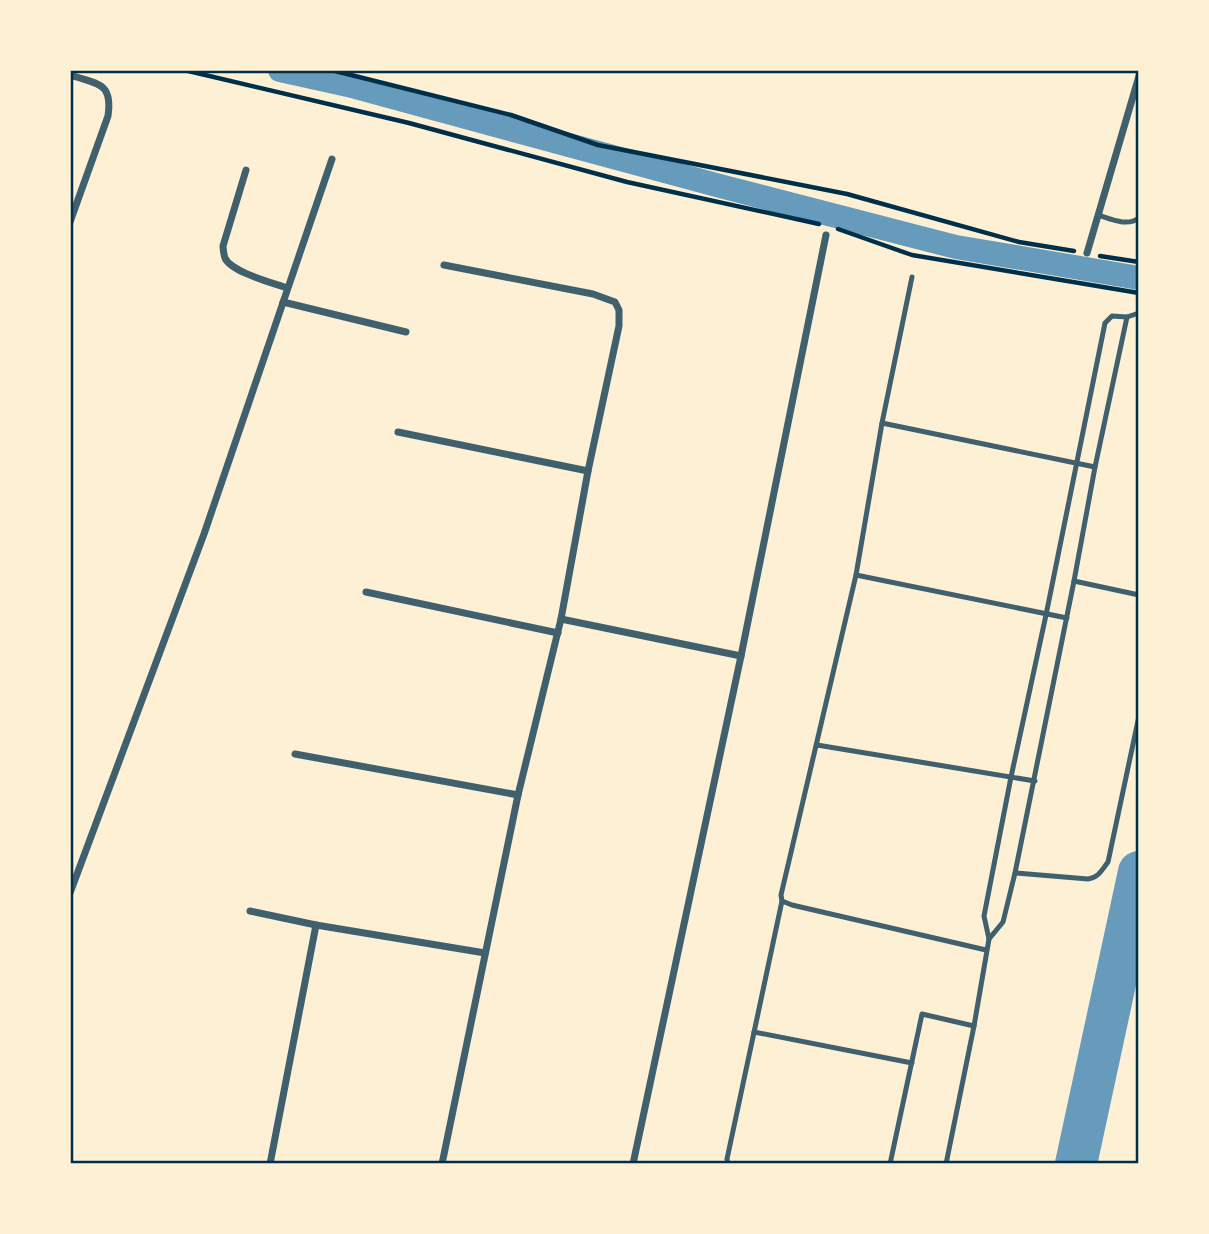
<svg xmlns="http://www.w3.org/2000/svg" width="1209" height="1234" viewBox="0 0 1209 1234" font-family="Lato,sans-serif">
<rect width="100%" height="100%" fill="#fdf0d5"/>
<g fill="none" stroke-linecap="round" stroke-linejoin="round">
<path stroke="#669bbc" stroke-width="24" d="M280 70 348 85 720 186 956 247 1139 278"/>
<path stroke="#669bbc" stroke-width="42" d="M1076 1164 1139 872"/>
<g stroke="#003049" stroke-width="4.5">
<path d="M184 70 409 123 627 182 819 224"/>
<path d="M331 70 511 115 598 145 847 194 1019 242 1074 251"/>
<path d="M838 229 912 255 1139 293"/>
<path d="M1100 256 1139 262"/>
</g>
<g stroke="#3f606c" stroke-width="5">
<path d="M1098 215C1111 219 1127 227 1139 218"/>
<path d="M912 277 882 423 856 575 781 895 782 901 792 905 986 950"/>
<path d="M882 423 1095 467"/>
<path d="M856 575 1067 618"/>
<path d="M1074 581 1139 595"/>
<path d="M817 745 1035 781"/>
<path d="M1015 873 1088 879C1098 878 1102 870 1108 862L1139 716"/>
<path d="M989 939 1003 922 1015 873 1074 581 1095 467 1127 317"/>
<path d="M754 1032 912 1063"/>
<path d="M728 1164 727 1159 782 901"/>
<path d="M890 1164 922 1014 974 1026"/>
<path d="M946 1164 974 1026 989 939 984 916 1011 777 1046 615 1105 323 1112 316 1127 317 1139 313"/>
</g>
<g stroke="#3f606c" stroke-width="7">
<path d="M70 75C97 84 113 82 108 116L70 222"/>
<path d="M246 170 223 246C223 248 224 256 225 258 231 272 273 283 287 288"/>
<path d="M1087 253 1139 76"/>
<path d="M283 302 406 332"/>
<path d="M398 432 588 471"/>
<path d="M366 592 558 633"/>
<path d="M561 619 741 656"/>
<path d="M295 754 518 795"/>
<path d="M70 893 204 534 332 159"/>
<path d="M250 911 316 925"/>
<path d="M270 1164 316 925 485 953"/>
<path d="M442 1164 518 795 561 619 588 471 619 326V310L615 302 593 294 444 265"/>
<path d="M633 1164 741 656 826 235"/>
</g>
</g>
<rect width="1209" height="1234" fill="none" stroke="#fdf0d5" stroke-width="144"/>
<rect x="72" y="72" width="1065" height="1090" fill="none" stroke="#003049" stroke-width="2.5"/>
</svg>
